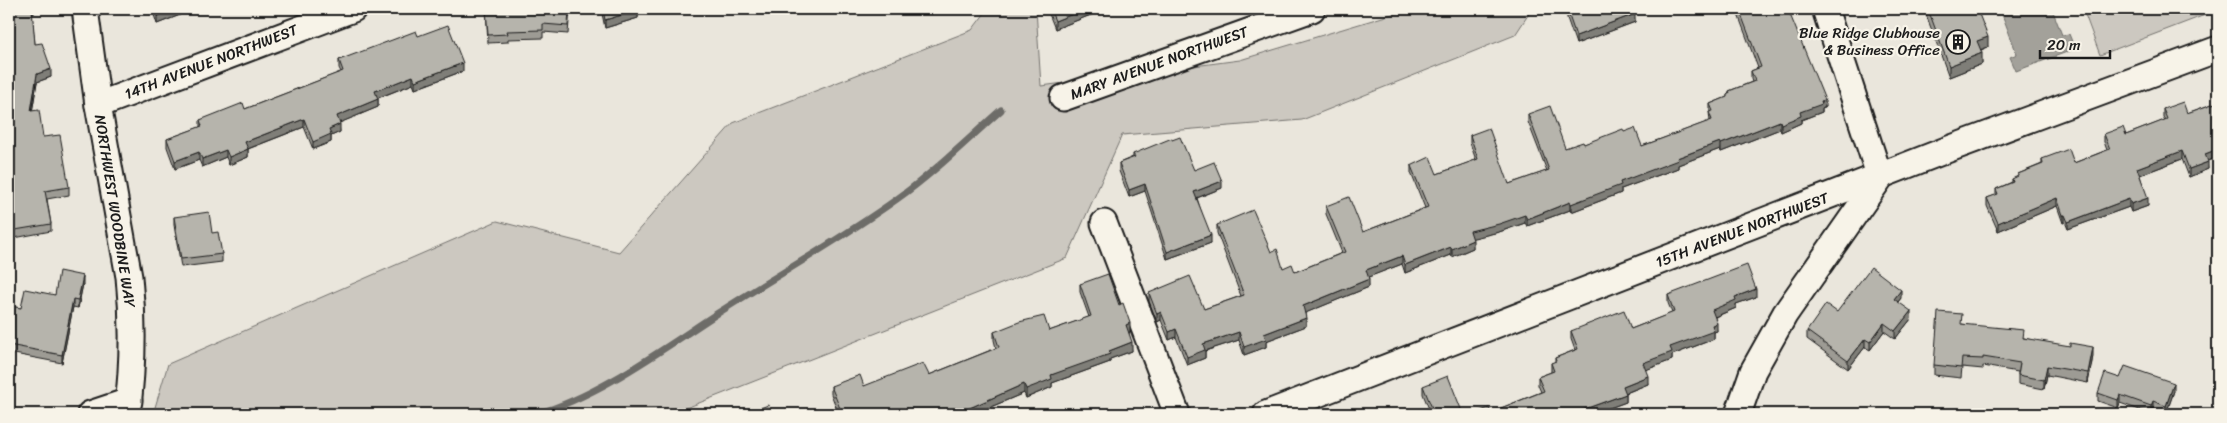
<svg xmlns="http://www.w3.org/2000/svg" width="2227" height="423" viewBox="0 0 2227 423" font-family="Sriracha,sans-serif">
<rect width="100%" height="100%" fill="#eae6dc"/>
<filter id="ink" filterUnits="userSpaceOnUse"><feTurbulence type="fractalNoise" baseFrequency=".02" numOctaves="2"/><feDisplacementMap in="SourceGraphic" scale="10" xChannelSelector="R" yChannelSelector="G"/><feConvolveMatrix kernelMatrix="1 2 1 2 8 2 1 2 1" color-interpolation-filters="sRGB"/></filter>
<g filter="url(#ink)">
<g fill="#ccc8c0" stroke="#74726e">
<path d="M988 9H1036L1041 86 1240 60 1409 9H1532L1515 35 1302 120 1122 135 1067 258 671 414H153L168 364 497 221 619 252 733 123 972 30Z"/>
<path d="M2083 9H2218V10L2100 55Z"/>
</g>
<path fill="#a3a19a" stroke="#6d6c68" d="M2000 9H2052L2062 35 2069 34 2075 49 2016 71 2010 57 2017 54Z"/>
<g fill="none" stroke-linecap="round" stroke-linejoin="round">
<path stroke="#6d6c68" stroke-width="7" d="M536 414C598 397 664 348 718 313 777 275 840 240 897 199 933 174 968 139 1001 110"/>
<g stroke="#1c1c1c" stroke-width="29">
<g id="street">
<path d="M85 9 98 105 129 277C134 324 133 368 127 414"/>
<path d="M1063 98 1312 9"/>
<path d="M98 105 353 9"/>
<path d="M1104 223 1177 414"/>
<path d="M90 414 129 401"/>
<path d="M1266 414 1949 149 2218 49"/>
<path d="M1738 414 1753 371 1785 314 1880 178 1826 12"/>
</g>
</g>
<use href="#street" stroke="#f7f3e8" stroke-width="25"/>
</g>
<g fill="#9d9b94" stroke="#1c1c1c">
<path d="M9 9H34V14H32L35 44 51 77 37 82 32 111 43 137 69 187V195L47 199 51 224V231L9 239Z"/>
<path d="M152 9H180V15L157 24Z"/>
<path d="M486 9H570L568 34 543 32V38L508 39V42L488 43Z"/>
<path d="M601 9H638V18L605 28Z"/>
<path d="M1047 9H1106L1055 29Z"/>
<path d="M1571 9H1644L1634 12 1635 22 1576 44 1567 18V10Z"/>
<path d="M1736 9H1780L1825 107 1822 109V112L1801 120V123L1781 132 1780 129 1721 152 1720 149 1678 165V168L1621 189V193L1571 212 1570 210 1527 226 1525 223 1499 232 1472 238 1473 248 1452 257 1451 255 1405 273 1402 264 1368 277 1369 287 1305 313 1306 326 1266 341V347L1244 355 1239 340 1205 351V358L1187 365 1176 337 1169 340 1161 320 1157 322 1149 301V293L1204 309 1241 296 1217 233V225L1271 252 1283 268 1295 272 1342 253 1326 214V206L1363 232 1425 208 1411 173V166L1437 174 1476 160 1470 143V135L1509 184 1547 171 1528 122V114L1565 148 1584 144 1624 132 1642 146 1710 121 1709 112H1710V104L1727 97V95L1729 93V91L1752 82 1751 79V71L1758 68Z"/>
<path d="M1924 9H1977L1988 47 1981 50 1982 64 1949 77Z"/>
<path d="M418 36 463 71 415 89 413 84 378 98V107L339 123 340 132 331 136V142L313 149 304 127 248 149V157L229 165 226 157 202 167 199 160 175 169 167 147V139L200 127V120L245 109 341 72 339 68V60Z"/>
<path d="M2218 102V157L2207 161 2208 169 2189 177 2182 159 2140 175 2148 206 2131 212 2129 207 2068 229 2065 222 2063 223 2057 206 1998 231 1987 206V198L1996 195V189L2012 182V179L2018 177V174L2042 164V159L2074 163 2107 150 2104 142V134L2126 135 2165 120 2163 117V109L2187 113Z"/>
<path d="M1133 154 1194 170 1222 188 1197 198 1211 243 1167 259 1145 191 1129 197 1119 171V163L1133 157Z"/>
<path d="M174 217 212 233 222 254V262L181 267 174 225Z"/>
<path d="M83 284 78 308 73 307 62 363 9 353V306L21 308Z"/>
<path d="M1080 284 1119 305 1130 332H1129L1132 351 1110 359V362L1052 383V387L1026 398 1024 393 974 414H833L838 412 831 394V386H864L929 375 996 348 994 340V332L1049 331 1089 317 1080 292Z"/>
<path d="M1668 295 1756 297 1736 304V308L1715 317 1717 331 1714 332V339L1672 355V360L1645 370 1648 384 1626 393V402L1593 414H1472L1491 412 1541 392 1538 385V377L1551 372V363L1555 362V358L1575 350 1571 339V331L1631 329 1672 313 1668 303Z"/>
<path d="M1901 298 1898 302 1911 319 1895 339 1884 331 1870 350 1865 347 1848 369 1807 339V331L1837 312Z"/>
<path d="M1962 324 2024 338 2093 356 2088 383 2047 375 2044 389 2018 384V372L1983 366V369L1962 367 1961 378 1934 375V365Z"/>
<path d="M2120 378 2174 391 2166 414 2153 409 2151 414 2120 403 2118 408 2098 401V393Z"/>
<path d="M1423 386 1463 414 1429 409 1423 394Z"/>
</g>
<g fill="#7f7e78" stroke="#1c1c1c">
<path d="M176 9H180V15L157 24V16Z"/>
<path d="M931 9H943L931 14Z"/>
<path d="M1085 9H1106L1055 29V21Z"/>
<path d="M1632 9H1644L1632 13Z"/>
<path d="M638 10V18L605 28V20Z"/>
<path d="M1635 14V22L1576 44V36Z"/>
<path d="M1988 37V47L1977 51V41Z"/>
<path d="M1982 53V64L1949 77V66Z"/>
<path d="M463 63V71L415 89V81Z"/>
<path d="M51 69V77L37 82 31 119V111L37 74Z"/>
<path d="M413 76V84L375 99V91Z"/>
<path d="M378 99V107L337 124V116Z"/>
<path d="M1825 100V107L1822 109V112L1801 120V123L1781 132V124L1800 112Z"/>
<path d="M304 119V127L245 150V142Z"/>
<path d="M1780 121V129L1721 152V144Z"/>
<path d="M340 124V132L331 136V142L313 149V142L329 129Z"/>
<path d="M1720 142V149L1678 165V168L1621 189V193L1571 212V204L1620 182 1677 158Z"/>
<path d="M248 149V157L229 165V157Z"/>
<path d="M2218 149V157L2205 162V154Z"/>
<path d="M226 150V157L202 167V159Z"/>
<path d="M2182 151V159L2137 176V168Z"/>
<path d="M199 152V160L175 169V161Z"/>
<path d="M2208 162V169L2189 177V169Z"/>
<path d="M1222 181V188L1194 199V192Z"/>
<path d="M1145 184V191L1129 197V190Z"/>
<path d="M2057 198V206L1998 231V223Z"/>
<path d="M2148 198V206L2131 212V204Z"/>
<path d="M2129 199V207L2068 229V222Z"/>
<path d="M1570 202V210L1527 226V219Z"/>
<path d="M1525 215V223L1499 232 1470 239V231Z"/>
<path d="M2063 215H2065V222L2063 223Z"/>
<path d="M1211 235V243L1167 259V252Z"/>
<path d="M1473 240V248L1452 257V249Z"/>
<path d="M1451 247V255L1405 273V265Z"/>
<path d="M1402 256V264L1366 278V270Z"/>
<path d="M83 276V284L78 308V300Z"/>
<path d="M1369 279V287L1303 314V306Z"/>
<path d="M1756 289V297L1736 304V308L1712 318V310L1735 297Z"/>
<path d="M1901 290V298L1894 307V299Z"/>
<path d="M73 299V307L62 363V355Z"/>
<path d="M1911 311V319L1895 339V331Z"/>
<path d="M1161 312V320L1157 322V314Z"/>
<path d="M1306 318V326L1266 341V347L1244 355V347L1264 334Z"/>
<path d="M1130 323V332L1126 333V325Z"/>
<path d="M1717 323V331L1714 332V339L1672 355V360L1643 371V363L1670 347Z"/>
<path d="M1884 323V331L1870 350V342Z"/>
<path d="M1176 329V337L1169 340V332Z"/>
<path d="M1239 332V340L1205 351V358L1187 365V357L1203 344Z"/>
<path d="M1865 339V347L1848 369V361Z"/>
<path d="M1132 342V351L1110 359V362L1052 383V387L1026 398V389L1051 375 1109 351Z"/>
<path d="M2093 347V356L2088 383V373Z"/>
<path d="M2047 366V375L2044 389V380Z"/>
<path d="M1648 376V384L1623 394V386Z"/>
<path d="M2174 383V391L2166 414V406Z"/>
<path d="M1024 384V393L974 414H956Z"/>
<path d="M1626 394V402L1593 414H1571Z"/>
<path d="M2120 395V403L2118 408V400Z"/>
<path d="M2153 401V409L2151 414V406Z"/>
</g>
<g fill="#b6b4ac" stroke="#1c1c1c">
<path d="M9 9H32L35 44 42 43 51 69 37 74 31 111 39 110 43 137 60 135 69 187 45 191 51 224 9 231Z"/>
<path d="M155 9H176L157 16Z"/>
<path d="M486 9H569L568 26 543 24V30L507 31 508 34 488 35Z"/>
<path d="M603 9H638V10L605 20Z"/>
<path d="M1050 9H1085L1055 21Z"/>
<path d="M1571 9H1633L1635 14 1576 36 1567 10Z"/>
<path d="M1739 9H1780L1782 15 1789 12 1825 100 1821 101 1822 104 1800 112 1801 116 1781 124 1780 121 1721 144 1720 142 1677 158 1678 160 1620 182 1621 185 1571 204 1570 202 1527 219 1525 215 1499 224 1470 231 1473 240 1452 249 1451 247 1405 265 1402 256 1366 270 1369 279 1303 306 1306 318 1264 334 1266 339 1244 347 1239 332 1203 344 1205 350 1187 357 1176 329 1169 332 1161 312 1157 314 1149 293 1190 276 1204 309 1244 295 1217 225 1253 210 1271 252 1277 249 1283 268 1292 264 1295 272 1345 252 1326 206 1349 197 1363 232 1428 207 1411 166 1430 157 1437 174 1478 159 1470 135 1489 128 1509 184 1549 170 1528 114 1550 106 1565 148 1583 142 1584 144 1623 129 1624 132 1635 128 1642 146 1712 120 1709 112 1713 111 1710 104 1727 97V95L1730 93 1729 91 1755 81 1751 71 1761 67Z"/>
<path d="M1928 9H1977L1988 37 1977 41 1982 53 1949 66Z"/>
<path d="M448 25 463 63 415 81 413 76 375 91 378 99 337 116 340 124 329 129 331 134 313 142 304 119 245 142 248 149 229 157 226 150 202 159 199 152 175 161 167 139 202 126 200 120 243 103 245 109 343 71 339 60 416 31 418 36Z"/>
<path d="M2183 102 2187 113 2218 102V149L2205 154 2208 162 2189 169 2182 151 2137 168 2148 198 2131 204 2129 199 2068 222 2065 215H2063L2057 198 1998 223 1987 198 1998 194 1996 189 2013 182 2012 179 2018 176V174L2043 164 2042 159 2069 149 2074 163 2110 149 2104 134 2123 127 2126 135 2167 119 2163 109Z"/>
<path d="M1180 137 1194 170 1214 162 1222 181 1194 192 1211 235 1167 252 1145 184 1129 190 1119 163 1135 157 1133 154 1172 138V140Z"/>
<path d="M209 212 212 233 218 232 222 254 181 259 174 217Z"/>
<path d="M1747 265 1756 289 1735 297 1736 300 1712 310 1717 323 1712 325 1714 331 1670 347 1672 352 1643 363 1648 376 1623 386 1626 394 1571 414H1472L1489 408 1491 412 1544 391 1538 377 1554 371 1551 363 1556 361 1555 358 1578 349 1571 331 1624 310 1631 329 1674 312 1668 295Z"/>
<path d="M1871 267 1901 290 1894 299 1911 311 1895 331 1884 323 1870 342 1865 339 1848 361 1807 331 1826 304 1837 312Z"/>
<path d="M59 271 83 276 78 300 73 299 62 355 9 345V306L21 308 25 289 55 295Z"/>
<path d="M1108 274 1119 305 1123 303 1130 323 1126 325 1132 342 1109 351 1110 354 1051 375 1052 379 1026 389 1024 384 956 414V412L950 414H833L841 411 831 386 860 375 864 386 923 363 929 375 999 347 994 332 1019 322 1044 316 1049 331 1091 316 1080 284Z"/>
<path d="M1938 312 1962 314 1961 324 2024 330 2023 338 2070 346V343L2093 347 2088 373 2047 366 2044 380 2018 375 2020 363 1983 357V359L1962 358 1961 368 1934 365Z"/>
<path d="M2125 366 2174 383 2166 406 2153 401 2151 406 2120 395 2118 400 2098 393 2105 373 2120 378Z"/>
<path d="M1448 376 1463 414H1416L1432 408 1423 386Z"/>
<path d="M768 405 772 414H746Z"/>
</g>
</g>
<defs>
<g id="building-ring" transform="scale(1.25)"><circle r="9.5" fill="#f7f3e8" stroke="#1c1c1c" stroke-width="1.5"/><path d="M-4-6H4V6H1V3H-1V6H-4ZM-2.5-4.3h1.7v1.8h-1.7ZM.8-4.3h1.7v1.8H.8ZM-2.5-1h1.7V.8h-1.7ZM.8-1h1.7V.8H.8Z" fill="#1c1c1c"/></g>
</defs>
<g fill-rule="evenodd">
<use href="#building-ring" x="1958" y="42"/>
</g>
<g text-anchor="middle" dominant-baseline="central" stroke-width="4.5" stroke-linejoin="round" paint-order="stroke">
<g font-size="15" fill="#1c1c1c" stroke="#f7f3e8" text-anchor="end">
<text x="1940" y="33">Blue Ridge Clubhouse<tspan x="1940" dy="17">&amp; Business Office</tspan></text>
</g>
<g font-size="15" fill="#1c1c1c" stroke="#f7f3e8">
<text transform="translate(211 62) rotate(-21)">14TH AVENUE NORTHWEST</text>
<text transform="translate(1159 63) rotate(-20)">MARY AVENUE NORTHWEST</text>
<text transform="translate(115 211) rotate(81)">NORTHWEST WOODBINE WAY</text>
<text transform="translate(1742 230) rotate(-21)">15TH AVENUE NORTHWEST</text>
</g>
</g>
<rect width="2227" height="423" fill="none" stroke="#f7f3e8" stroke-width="30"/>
<rect x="15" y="15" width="2197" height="393" fill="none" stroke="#1c1c1c" stroke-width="2" filter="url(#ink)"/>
<path d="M2040 50v8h70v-8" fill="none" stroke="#1c1c1c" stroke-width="2.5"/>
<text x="2047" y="50" font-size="15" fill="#1c1c1c" stroke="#f7f3e8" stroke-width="4" paint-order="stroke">20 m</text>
</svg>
